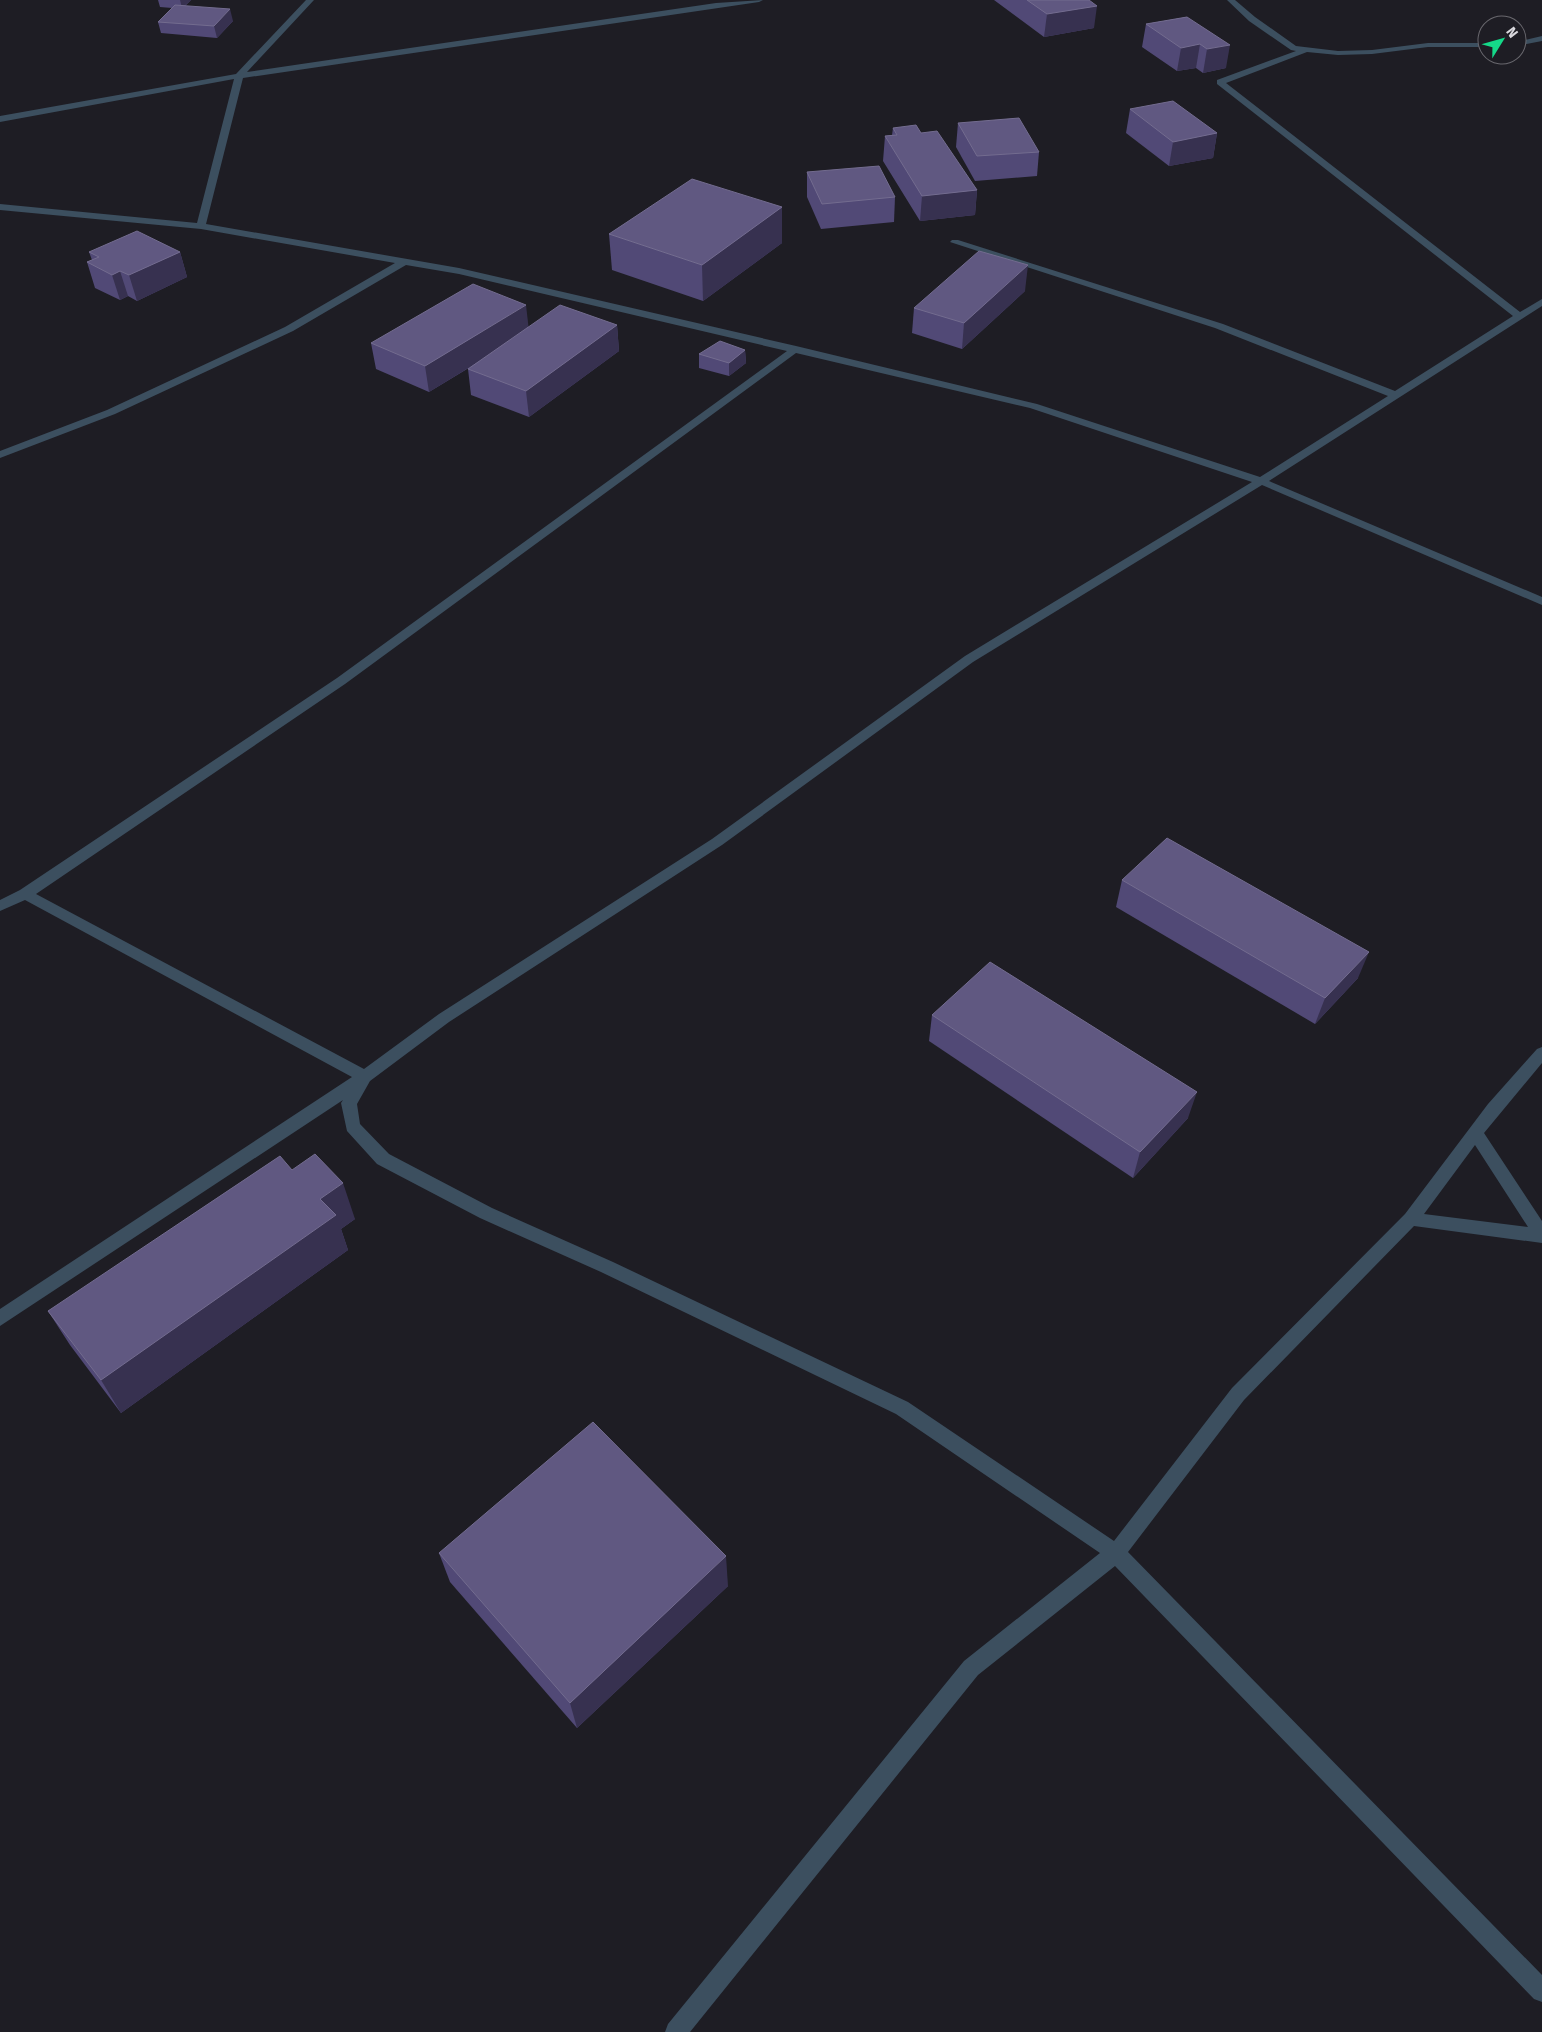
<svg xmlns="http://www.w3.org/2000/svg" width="1542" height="2032" viewBox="0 0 1542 2032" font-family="'Fira Sans',sans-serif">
<rect width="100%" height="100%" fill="#1e1d24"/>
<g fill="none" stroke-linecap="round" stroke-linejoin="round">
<g fill="#3c4f5f" fill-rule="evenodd">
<path d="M306 0H314L247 72 716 3 763 0 759 2 243 78 206 224 459 268 796 346 1037 404 1260 477 1388 396 1215 328 950 242 952 240H958L1223 324 1395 391 1513 316 1217 84V80L1296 51 1291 50 1249 21 1227 0H1235L1255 17 1296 46 1338 51 1372 50 1428 43H1487V47H1428L1372 54 1338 55 1307 52 1226 83 1520 312 1542 299V306L1269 481 1542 597V605L1262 485 973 662 722 845 449 1022 370 1081 357 1104 360 1124 389 1154 492 1208 613 1262 908 1402 1114 1541 1232 1388 1405 1214 1488 1104 1537 1049 1542 1047V1063L1484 1133 1542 1221V1243L1414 1226 1244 1400 1128 1552 1542 1975V2002L1534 1999 1115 1566 978 1675 690 2032H665L668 2024 964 1661 1100 1553 896 1414 601 1272 480 1218 377 1164 347 1131 341 1103 343 1100 0 1326V1309L352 1077 25 900 0 911V900L20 890 337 678 787 351 459 274 406 265 293 331 115 414 0 458V451L107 410 285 327 395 263 201 229 0 210V204L197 223 234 79 0 122V116L236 74ZM796 353 1030 408 1252 482 965 656 712 839 439 1014 364 1069 36 894 345 684ZM1475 1145 1528 1227 1424 1214Z"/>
<path d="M1542 36V41L1517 46V42Z"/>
</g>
</g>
<g fill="#514976">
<path d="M158 0H191L185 6 233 21 217 38 161 33 158 22 172 8 160 7Z"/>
<path d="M994 0H1089L1094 28 1044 37Z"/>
<path d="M1187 17 1226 68 1203 73 1196 68 1177 71 1142 47 1146 24Z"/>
<path d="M1130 109 1217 133 1213 158 1169 166 1126 133Z"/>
<path d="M958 123 1039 152 1037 176 975 181 956 147Z"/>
<path d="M893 128 921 133 977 190 975 215 920 221 883 161 885 136 892 135Z"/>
<path d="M807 172 895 197 894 222 821 229 807 197Z"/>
<path d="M782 207V243L703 301 612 270 609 234Z"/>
<path d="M89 252H180L187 277 137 301 128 296 120 300 95 288 87 262 92 260Z"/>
<path d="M1025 291 962 349 912 333 914 308Z"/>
<path d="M617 325 619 351 529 417 471 395 468 369 472 366 429 392 376 369 371 343 529 327Z"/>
<path d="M745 350 746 363 729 376 699 368V354Z"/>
<path d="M1122 880 1358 978 1315 1024 1116 907Z"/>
<path d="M932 1015 1188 1118 1133 1178 929 1041Z"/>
<path d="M292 1170 355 1219 341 1229 348 1250 121 1413 70 1345 48 1311Z"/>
<path d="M439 1553 728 1586 577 1728 450 1582Z"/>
</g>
<g fill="#373150">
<path d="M180 0H191L182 8Z"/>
<path d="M1097 6 1094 28 1044 37 1047 14Z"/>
<path d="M230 9 233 21 217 38 214 26Z"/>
<path d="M1200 44 1196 68 1177 71 1181 48Z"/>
<path d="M1230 45 1226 68 1203 73 1207 49Z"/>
<path d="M1217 133 1213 158 1169 166 1173 142Z"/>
<path d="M977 190 975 215 920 221 922 196Z"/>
<path d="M782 207V243L703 301 702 265Z"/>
<path d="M180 252 187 277 137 301 129 275Z"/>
<path d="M1028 265 1025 291 962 349 964 323Z"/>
<path d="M120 271 128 296 120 300 112 275Z"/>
<path d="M526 305 529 331 429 392 425 366Z"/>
<path d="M617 325 619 351 529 417 526 391Z"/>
<path d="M745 350 746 363 729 376V363Z"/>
<path d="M1369 952 1358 978 1315 1024 1325 998Z"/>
<path d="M1197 1092 1188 1118 1133 1178 1140 1152Z"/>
<path d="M343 1183 355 1219 341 1229 348 1250 121 1413 101 1380 320 1199Z"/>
<path d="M726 1556 728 1586 577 1728 570 1703Z"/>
</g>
<g fill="#605881" stroke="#736c8f">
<path d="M1027 0H1089L1097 6 1047 14Z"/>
<path d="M175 5 230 9 214 26 158 22Z"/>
<path d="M1187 17 1230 45 1207 49 1200 44 1181 48 1146 24Z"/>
<path d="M1173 101 1217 133 1173 142 1130 109Z"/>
<path d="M1019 118 1039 152 977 156 958 123Z"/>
<path d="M916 125 921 133 937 131 977 190 922 196 885 136 897 135 893 128Z"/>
<path d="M879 166 895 197 822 204 807 172Z"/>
<path d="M692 179 782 207 702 265 609 234Z"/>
<path d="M137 231 180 252 129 275 120 271 112 275 87 262 99 257 89 252Z"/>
<path d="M979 251 1028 265 964 323 914 308Z"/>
<path d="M473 284 526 305 425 366 371 343Z"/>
<path d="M560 305 617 325 526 391 468 369Z"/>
<path d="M720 341 745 350 729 363 699 354Z"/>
<path d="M1167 838 1369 952 1325 998 1122 880Z"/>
<path d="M990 962 1197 1092 1140 1152 932 1015Z"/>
<path d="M315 1154 343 1183 320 1199 336 1215 101 1380 48 1311 280 1156 292 1170Z"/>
<path d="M593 1422 726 1556 570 1703 439 1553Z"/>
</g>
<g transform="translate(1502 40) rotate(53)"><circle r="24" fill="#1e1d24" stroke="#69686e"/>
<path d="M0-4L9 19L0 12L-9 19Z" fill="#15d989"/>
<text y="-8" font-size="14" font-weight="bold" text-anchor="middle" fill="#d9d8dd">N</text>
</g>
</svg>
